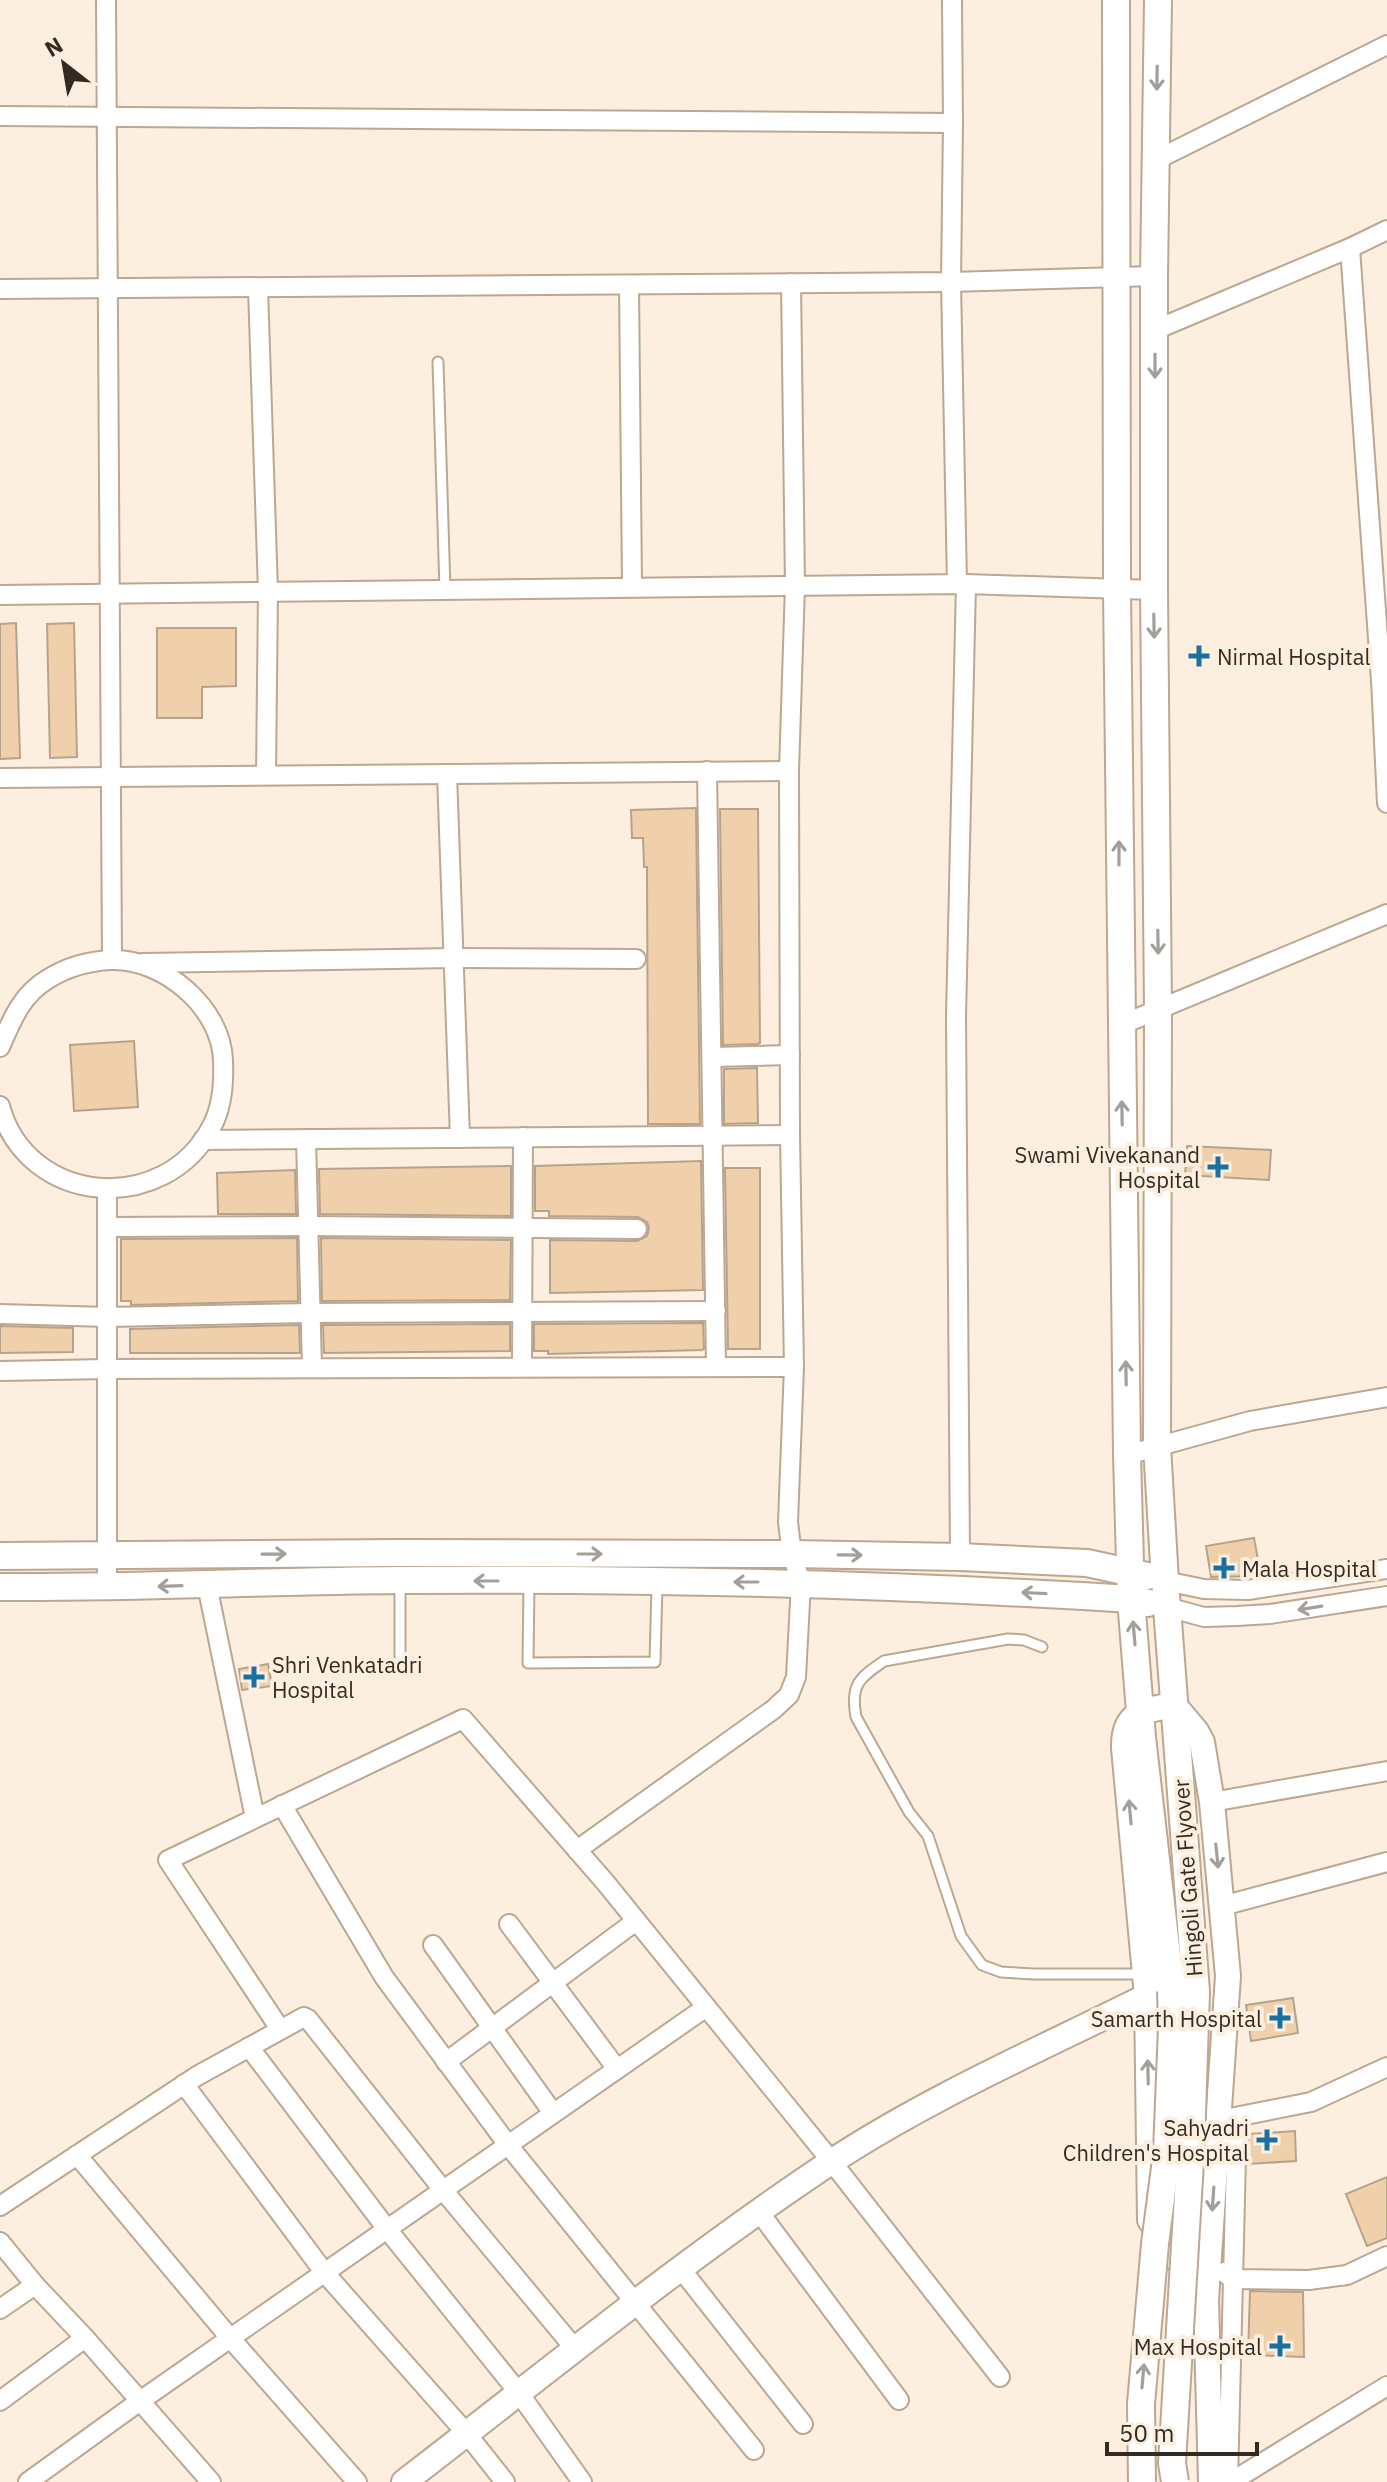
<svg xmlns="http://www.w3.org/2000/svg" width="1387" height="2482" viewBox="0 0 1387 2482" font-family="'IBM Plex Sans',sans-serif">
<rect width="100%" height="100%" fill="#fcefe0"/>
<g fill="#f0d0ab" stroke="#b7a38b" stroke-width="2">
<path d="M16 623 20 758 0 759V624Z"/>
<path d="M74 623 77 757 50 758 47 624Z"/>
<path d="M157 628H236V686L202 687V718H157Z"/>
<path d="M696 808 700 1124H648L647 867H644L643 838H632L631 810Z"/>
<path d="M720 809H758L760 1043 757 1044 723 1045Z"/>
<path d="M134 1041 138 1107 74 1111 70 1045Z"/>
<path d="M757 1068 758 1123 724 1124V1069Z"/>
<path d="M1187 1146 1271 1150 1269 1180 1185 1175Z"/>
<path d="M701 1161 703 1290 550 1293V1240L637 1241 647 1236 649 1228 647 1222 638 1217 549 1216V1211H535V1166Z"/>
<path d="M511 1166V1216L320 1214 319 1169Z"/>
<path d="M725 1168H760V1349H728Z"/>
<path d="M295 1170 296 1214H218L217 1173Z"/>
<path d="M297 1238 298 1301 131 1305V1301H121V1239Z"/>
<path d="M321 1238 511 1240 510 1300 322 1301Z"/>
<path d="M703 1323 704 1349 702 1350 548 1354V1351H534V1324Z"/>
<path d="M510 1324V1351L324 1353 323 1325Z"/>
<path d="M299 1325 300 1353H130V1329Z"/>
<path d="M0 1326 73 1328V1352L0 1353Z"/>
<path d="M1254 1538 1261 1576 1211 1577 1206 1546Z"/>
<path d="M268 1664 272 1686 242 1690 239 1669Z"/>
<path d="M1293 1998 1298 2033 1251 2041 1246 2005Z"/>
<path d="M1295 2131 1296 2161 1248 2164 1249 2134Z"/>
<path d="M1387 2177V2238L1367 2246 1346 2194Z"/>
<path d="M1250 2291 1303 2292 1304 2357 1248 2355Z"/>
</g>
<g fill="none" stroke-linecap="round" stroke-linejoin="round">
<g stroke="#bca790" stroke-width="13">
<g id="service">
<path d="M438 362 445 590"/>
<path d="M529 1582 528 1663 655 1662 657 1585"/>
<path d="M1042 1647 1024 1640 1008 1639 884 1661C859 1678 850 1685 856 1717L909 1812 928 1836 961 1936 982 1965 1001 1972 1033 1974H1145"/>
<path d="M400 1666V1581"/>
</g>
</g>
<g stroke="#bca790" stroke-width="22">
<g id="minor">
<path d="M106 0 112 960"/>
<path d="M952 0 953 123"/>
<path d="M0 116 953 123 951 282 957 584"/>
<path d="M1156 160 1387 45"/>
<path d="M1350 248 1381 680 1387 803"/>
<path d="M629 285 632 587"/>
<path d="M258 288 268 592 266 775"/>
<path d="M0 289 951 282 1154 276"/>
<path d="M1155 330 1350 248 1387 230"/>
<path d="M0 595 966 584 1154 590"/>
<path d="M707 771 716 1367"/>
<path d="M447 774 460 1138"/>
<path d="M0 778 789 771"/>
<path d="M143 963 454 958 636 959"/>
<path d="M1121 1025 1387 914"/>
<path d="M0 1047C12 1020 21 995 48 979 67 967 89 961 111 960 163 958 222 1008 223 1061 224 1083 222 1107 212 1126 165 1217 27 1206 0 1106"/>
<path d="M713 1057 790 1055"/>
<path d="M306 1139 312 1368"/>
<path d="M203 1140 790 1135"/>
<path d="M107 1227 308 1226 637 1229"/>
<path d="M0 1314 108 1317 310 1313 716 1311"/>
<path d="M522 1367 523 1137"/>
<path d="M0 1371 108 1369 794 1367"/>
<path d="M1127 1455 1250 1421 1387 1397"/>
<path d="M960 1557 956 1017 966 584"/>
<path d="M1165 1581 1204 1589 1248 1590 1387 1569"/>
<path d="M207 1585 255 1818"/>
<path d="M107 1588V1189"/>
<path d="M1167 1607 1204 1617 1237 1616 1270 1614 1387 1596"/>
<path d="M1212 1802 1387 1771"/>
<path d="M282 1805 384 1977 508 2145 754 2450"/>
<path d="M577 1850 774 1709 789 1695 796 1677 801 1583 792 1554 788 1522 794 1367 790 1135 789 771 795 585 791 283"/>
<path d="M1222 1906 1387 1862"/>
<path d="M509 1924 617 2069"/>
<path d="M433 1945 553 2113"/>
<path d="M280 2029 168 1860 463 1719 605 1882 832 2162 1000 2377"/>
<path d="M249 2047 387 2229 519 2393 582 2482"/>
<path d="M446 2062 636 1921"/>
<path d="M184 2084 324 2272 467 2434 505 2482"/>
<path d="M1225 2119 1311 2102 1387 2067"/>
<path d="M77 2155 230 2338 357 2482"/>
<path d="M0 2206 197 2076 304 2017 308 2019 443 2190 576 2350"/>
<path d="M760 2213 899 2400"/>
<path d="M0 2242 35 2285 85 2338 211 2482"/>
<path d="M681 2269 803 2424"/>
<path d="M1224 2272 1232 2279 1309 2280 1347 2275 1387 2256"/>
<path d="M0 2309 35 2285"/>
<path d="M0 2401 85 2338"/>
<path d="M28 2482 140 2401 705 2008"/>
<path d="M1228 2482 1237 2118"/>
<path d="M1231 2482 1387 2386"/>
</g>
</g>
<g stroke="#bca790" stroke-width="28">
<g id="tertiary">
<path d="M1206 2300 1150 2220 1147 1996 1124 1748C1123 1712 1144 1710 1174 1705L1196 1731 1202 1742 1212 1802 1228 1976 1206 2300 1211 2482"/>
<path d="M404 2482C545 2374 683 2260 831 2162 930 2097 1041 2049 1147 1996"/>
</g>
</g>
<g stroke="#bca790" stroke-width="30">
<g id="secondary">
<path d="M1116 0 1117 589 1127 1455 1131 1599 1142 1737 1171 1991"/>
<path d="M1158 0 1154 276V590L1158 1010 1157 1446 1165 1581 1196 1992"/>
<path d="M0 1556 399 1553 792 1554 960 1557 1087 1563 1147 1576"/>
<path d="M0 1587C133 1588 266 1581 399 1580 644 1578 887 1584 1131 1599L1148 1603"/>
</g>
</g>
<use href="#service" stroke="#fff" stroke-width="9"/>
<use href="#minor" stroke="#fff" stroke-width="18"/>
<use href="#tertiary" stroke="#fff" stroke-width="24"/>
<use href="#secondary" stroke="#fff" stroke-width="26"/>
<g stroke="#bca790" stroke-width="30" stroke-linecap="butt">
<g id="secondary-bridge">
<path d="M1142 2482 1141 2404 1155 2244 1167 2152 1172 2027 1171 1991"/>
<path d="M1175 2482 1172 2463 1191 2145 1196 1992"/>
</g>
</g>
<use href="#secondary-bridge" stroke="#fff" stroke-width="26"/>
</g>
<defs><path id="oneway-shaft" d="M-6 0H5M1.5-3L5.5 0L1.5 3" fill="none" stroke-width="1.6" stroke-linecap="round" stroke-linejoin="round" transform="scale(2)"/></defs>
<g stroke="#a3a09b">
<use href="#oneway-shaft" transform="translate(1157 78) rotate(91)"/>
<use href="#oneway-shaft" transform="translate(1155 366) rotate(90)"/>
<use href="#oneway-shaft" transform="translate(1154 626) rotate(89)"/>
<use href="#oneway-shaft" transform="translate(1119 853) rotate(-90)"/>
<use href="#oneway-shaft" transform="translate(1158 942) rotate(89)"/>
<use href="#oneway-shaft" transform="translate(1122 1113) rotate(-91)"/>
<use href="#oneway-shaft" transform="translate(1126 1373) rotate(-91)"/>
<use href="#oneway-shaft" transform="translate(274 1554) rotate(-1)"/>
<use href="#oneway-shaft" transform="translate(590 1554)"/>
<use href="#oneway-shaft" transform="translate(850 1555) rotate(1)"/>
<use href="#oneway-shaft" transform="translate(486 1581) rotate(-180)"/>
<use href="#oneway-shaft" transform="translate(746 1582) rotate(-180)"/>
<use href="#oneway-shaft" transform="translate(170 1586) rotate(178)"/>
<use href="#oneway-shaft" transform="translate(1034 1593) rotate(-177)"/>
<use href="#oneway-shaft" transform="translate(1310 1608) rotate(171)"/>
<use href="#oneway-shaft" transform="translate(1134 1633) rotate(-95)"/>
<use href="#oneway-shaft" transform="translate(1130 1812) rotate(-95)"/>
<use href="#oneway-shaft" transform="translate(1217 1856) rotate(84)"/>
<use href="#oneway-shaft" transform="translate(1148 2072) rotate(-91)"/>
<use href="#oneway-shaft" transform="translate(1213 2199) rotate(94)"/>
<use href="#oneway-shaft" transform="translate(1143 2376) rotate(-85)"/>
</g>
<g fill="#1a70a0" stroke="#fcefe0" stroke-width="3">
<path d="M1195 644h8v8h8v8h-8v8h-8v-8h-8v-8h8z"/>
<path d="M1214 1155h8v8h8v8h-8v8h-8v-8h-8v-8h8z"/>
<path d="M1220 1556h8v8h8v8h-8v8h-8v-8h-8v-8h8z"/>
<path d="M250 1665h8v8h8v8h-8v8h-8v-8h-8v-8h8z"/>
<path d="M1276 2006h8v8h8v8h-8v8h-8v-8h-8v-8h8z"/>
<path d="M1263 2128h8v8h8v8h-8v8h-8v-8h-8v-8h8z"/>
<path d="M1276 2334h8v8h8v8h-8v8h-8v-8h-8v-8h8z"/>
</g>
<g text-anchor="middle" dominant-baseline="central" stroke-width="8" stroke-linejoin="round" paint-order="stroke">
<g font-size="22" fill="#332b21" stroke="#fcefe0" text-anchor="end">
<text x="1217" y="656" text-anchor="start">Nirmal Hospital</text>
<text x="1200" y="1154">Swami Vivekanand<tspan x="1200" dy="25">Hospital</tspan></text>
<text x="1242" y="1568" text-anchor="start">Mala Hospital</text>
<text x="272" y="1664" text-anchor="start">Shri Venkatadri<tspan x="272" dy="25">Hospital</tspan></text>
<text x="1262" y="2018">Samarth Hospital</text>
<text x="1249" y="2127">Sahyadri<tspan x="1249" dy="25">Children's Hospital</tspan></text>
<text x="1262" y="2346">Max Hospital</text>
</g>
<g font-size="22" fill="#332b21" stroke="#fcefe0">
<text transform="translate(1187 1878) rotate(-94)">Hingoli Gate Flyover</text>
</g>
</g>
<g transform="translate(64 64) rotate(329)" stroke="#fcefe0" stroke-width="6" paint-order="stroke">
<path d="M0-6L14 30L0 20L-14 30Z" fill="#332b21"/>
<text y="-12" font-size="22" font-weight="bold" text-anchor="middle" fill="#332b21">N</text>
</g>
<path d="M1107 2442v12h150v-12" fill="none" stroke="#332b21" stroke-width="4"/>
<text x="1119" y="2442" font-size="24" fill="#332b21" stroke="#fcefe0" stroke-width="6" paint-order="stroke">50 m</text>
</svg>
